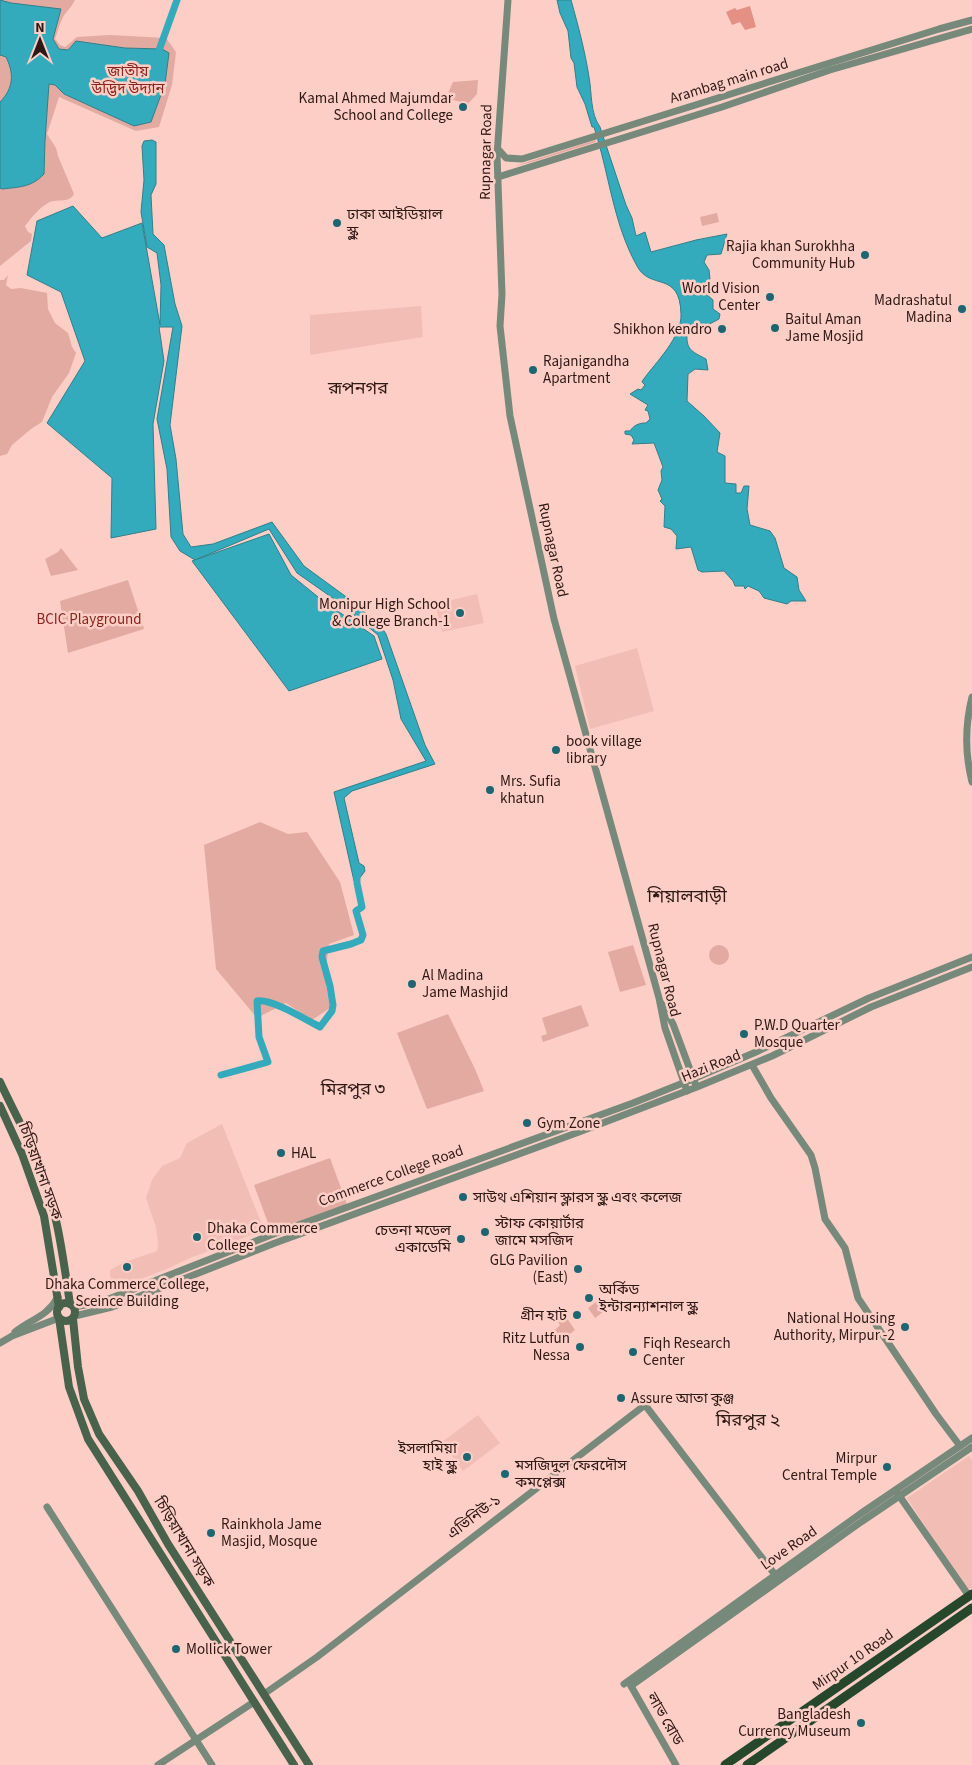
<svg xmlns="http://www.w3.org/2000/svg" width="972" height="1765" viewBox="0 0 972 1765" font-family="'Source Sans 3','Noto Sans Bengali',sans-serif">
<rect width="100%" height="100%" fill="#fdcec6"/>
<g fill="#f2bdb4">
<path d="M421 306 423 337 310 355V315Z"/>
<path d="M477 594 484 623 442 632 435 604Z"/>
<path d="M637 648 654 711 590 729 575 666Z"/>
<path d="M222 1124 264 1230 190 1258 169 1268 115 1289 110 1276V1270L125 1262 157 1251 158 1244 156 1227 146 1198 152 1180 162 1166 180 1158 187 1143Z"/>
<path d="M478 1415 500 1443 463 1471 442 1442Z"/>
<path d="M969 1456 972 1460V1587L967 1591 907 1498Z"/>
</g>
<g fill="#e3aaa1">
<path d="M0 0H75C72 6 69 9 65 14 60 21 58 31 55 39L60 45 65 47 77 37 110 35 166 38 176 52 172 85 159 127 136 131 59 97 47 134 56 148 58 156 74 194C69 204 56 198 48 203 38 209 32 217 25 226L28 232 32 234 31 241 0 266Z"/>
<path d="M478 80 477 94 468 104 446 98 453 82Z"/>
<path d="M595 140 596 142 529 163 515 166Z"/>
<path d="M717 213 719 222 702 226 700 217Z"/>
<path d="M8 275 6 285 11 289 21 288 47 293 48 309 55 323 68 333 72 347 76 353 69 373 52 397 42 422 31 429 12 445 7 454 0 456V280H4Z"/>
<path d="M61 548 78 570 51 576 45 559 58 552Z"/>
<path d="M128 580 144 629 68 653 60 601Z"/>
<path d="M260 822 288 834 307 832 340 882 354 935 329 944 325 977 330 1008 312 1020 286 1003 257 1018 216 969 204 845Z"/>
<circle cx="719" cy="955" r="10"/>
<path d="M633 945 646 985 620 992 608 952Z"/>
<path d="M581 1005 589 1026 543 1042 541 1036 547 1034 542 1018Z"/>
<path d="M448 1014 475 1069 484 1091 427 1109 397 1033Z"/>
<path d="M330 1158 348 1207 272 1234 254 1185Z"/>
<path d="M600 1299 607 1309 595 1318 588 1308Z"/>
<path d="M562 1311 575 1330 567 1336 569 1338 563 1342 555 1330 560 1325 554 1316Z"/>
</g>
<path fill="#e49084" d="M750 6 756 27 745 30 740 22 732 25 726 12 735 8 737 10Z"/>
<g fill="#34abbc" stroke="#327f8a">
<path d="M0 0 11 3 61 9 53 39 59 49 68 50 76 41 125 48 162 49 169 53 165 84 151 122 134 126 64 94 55 85 49 84 45 141 44 174C32 187 20 187 2 189L0 188V102C14 88 14 73 6 57L0 55Z"/>
<path d="M557 0H571C578 25 585 51 589 77 592 93 590 113 600 127L626 205 632 218 636 236 645 232 651 252 696 240 727 234 721 254 707 255 704 262 709 270 710 279 704 286 706 294 713 300V309L720 314 719 319 702 328 699 333 694 330 687 332C686 350 691 351 706 359L708 370 695 369 688 374 687 401 704 416 720 433 717 452 725 456V483L736 484V493H741L744 486H749L747 509 750 525 770 531 775 538 784 568 797 577 799 590 806 601H791L787 604 764 598 759 591 748 586 745 589 744 586H735L733 581 724 571 702 572 698 570 691 547 676 549 677 536 671 529 664 527 665 506 660 501 662 499 658 490 662 480 661 471 663 467 654 443 632 444 634 440 631 435 625 434V431H630C634 425 639 423 646 423L650 419 648 411 645 410 648 405 630 394 638 389 641 390 645 385 642 382 643 380C656 362 682 337 681 314 680 270 650 291 637 266 613 223 609 173 594 127H592L585 104 577 87 574 63 571 58 568 31 560 13Z"/>
<path d="M152 140 156 142V184L151 195 153 234 164 245 175 304 182 326 170 425 176 459 183 534 191 547 213 544 272 522 304 566 345 596 380 625 386 634 425 745 435 764 352 791 344 798 359 863 364 866 365 871 359 879 354 881 334 792 426 761 401 719 393 680 378 635 337 601 297 573 269 529 195 560 180 551 171 537 167 469 157 419 173 327H159L164 361 153 424 156 529 111 538 112 478 47 423 85 361 61 292 27 275 37 221 73 206 102 238 142 223 160 325 161 285 157 253 147 247 141 212 144 180 142 146 144 141Z"/>
<path d="M269 534 291 575 323 601 374 636 382 659 289 691 192 561Z"/>
</g>
<g fill="none" stroke-linecap="round" stroke-linejoin="round">
<g stroke="#34abbc" stroke-width="7">
<path d="M157 56 177 0"/>
<path d="M221 1075 268 1062 259 1037 257 1001C271 998 306 1020 320 1027L332 1011 333 1005 330 986 322 957 323 951 351 944 361 940 363 935 356 911 362 907 357 883V871"/>
</g>
<g stroke="#77897a" stroke-width="7">
<path d="M508 0 497 155 502 294 500 326 510 416 554 619 659 998 665 1028 687 1091"/>
<path d="M498 149 506 158 522 159 939 29 972 20"/>
<path d="M498 177 722 107 830 70 972 29"/>
<path d="M972 697C965 725 965 754 972 782"/>
<path d="M661 1003 673 1024 695 1083"/>
<path d="M752 1065 771 1098 811 1155 815 1168 825 1219 845 1248 858 1298 936 1414 960 1446"/>
<path d="M74 1307 101 1302 271 1235 633 1103 693 1079 756 1052 869 998 972 957"/>
<path d="M75 1316 112 1307 275 1243 579 1132 697 1087 772 1056 871 1007 972 967"/>
<path d="M15 1332C31 1319 47 1317 58 1297"/>
<path d="M0 1343 12 1336 59 1318"/>
<path d="M898 1494 969 1596"/>
<path d="M47 1507 212 1765"/>
<path d="M624 1684 860 1514 972 1438"/>
<path d="M631 1686 861 1522 972 1447"/>
<path d="M631 1686 676 1765"/>
<path d="M264 1694 317 1657 645 1405 779 1580"/>
<path d="M158 1765 254 1702"/>
</g>
<g stroke="#48624c" stroke-width="8">
<path d="M0 1082C13 1110 28 1137 40 1166 57 1209 63 1257 70 1304"/>
<path d="M0 1106 22 1154 44 1216 59 1307"/>
<circle cx="66" cy="1312" r="9"/>
<path d="M59 1318 69 1387 88 1439 294 1765"/>
<path d="M73 1319 78 1367 84 1399 99 1434 138 1491 168 1544 309 1765"/>
</g>
<g stroke="#27472d" stroke-width="9">
<path d="M725 1765 972 1594"/>
<path d="M747 1765 972 1608"/>
</g>
</g>
<g fill="#1c6671" stroke="#fdcec6" stroke-width="2">
<circle cx="463" cy="107" r="5"/>
<circle cx="337" cy="223" r="5"/>
<circle cx="865" cy="255" r="5"/>
<circle cx="770" cy="297" r="5"/>
<circle cx="962" cy="309" r="5"/>
<circle cx="775" cy="328" r="5"/>
<circle cx="722" cy="329" r="5"/>
<circle cx="533" cy="370" r="5"/>
<circle cx="460" cy="613" r="5"/>
<circle cx="556" cy="750" r="5"/>
<circle cx="490" cy="790" r="5"/>
<circle cx="412" cy="984" r="5"/>
<circle cx="744" cy="1034" r="5"/>
<circle cx="527" cy="1123" r="5"/>
<circle cx="281" cy="1153" r="5"/>
<circle cx="463" cy="1197" r="5"/>
<circle cx="485" cy="1232" r="5"/>
<circle cx="197" cy="1237" r="5"/>
<circle cx="461" cy="1239" r="5"/>
<circle cx="127" cy="1267" r="5"/>
<circle cx="578" cy="1269" r="5"/>
<circle cx="589" cy="1298" r="5"/>
<circle cx="577" cy="1315" r="5"/>
<circle cx="905" cy="1327" r="5"/>
<circle cx="580" cy="1347" r="5"/>
<circle cx="633" cy="1352" r="5"/>
<circle cx="621" cy="1398" r="5"/>
<circle cx="467" cy="1457" r="5"/>
<circle cx="887" cy="1467" r="5"/>
<circle cx="505" cy="1474" r="5"/>
<circle cx="211" cy="1533" r="5"/>
<circle cx="176" cy="1649" r="5"/>
<circle cx="861" cy="1723" r="5"/>
</g>
<g text-anchor="middle" dominant-baseline="central" stroke-width="5" stroke-linejoin="round" paint-order="stroke">
<g font-size="15" fill="#88261e" stroke="#fdcec6">
<text x="128" y="71">জাতীয়<tspan x="128" dy="17">উদ্ভিদ উদ্যান</tspan></text>
<text x="89" y="619">BCIC Playground</text>
</g>
<g font-size="15" fill="#2d1815" stroke="#fdcec6">
<text transform="translate(729 81) rotate(-17)">Arambag main road</text>
<text transform="translate(486 152) rotate(-89)">Rupnagar Road</text>
<text transform="translate(553 550) rotate(78)">Rupnagar Road</text>
<text transform="translate(664 970) rotate(76)">Rupnagar Road</text>
<text transform="translate(711 1066) rotate(-22)">Hazi Road</text>
<text transform="translate(40 1171) rotate(70)">চিড়িয়াখানা সড়ক</text>
<text transform="translate(391 1176) rotate(-20)">Commerce College Road</text>
<text transform="translate(474 1517) rotate(-37)">এভিনিউ-১</text>
<text transform="translate(184 1542) rotate(59)">চিড়িয়াখানা সড়ক</text>
<text transform="translate(789 1548) rotate(-35)">Love Road</text>
<text transform="translate(853 1660) rotate(-35)">Mirpur 10 Road</text>
<text transform="translate(665 1719) rotate(60)">লাভ রোড</text>
</g>
<g font-size="15" fill="#2d1815" stroke="#fdcec6" text-anchor="start">
<text x="453" y="98" text-anchor="end">Kamal Ahmed Majumdar<tspan x="453" dy="17">School and College</tspan></text>
<text x="347" y="214">ঢাকা আইডিয়াল<tspan x="347" dy="17">স্কুল</tspan></text>
<text x="855" y="246" text-anchor="end">Rajia khan Surokhha<tspan x="855" dy="17">Community Hub</tspan></text>
<text x="760" y="288" text-anchor="end">World Vision<tspan x="760" dy="17">Center</tspan></text>
<text x="952" y="300" text-anchor="end">Madrashatul<tspan x="952" dy="17">Madina</tspan></text>
<text x="785" y="319">Baitul Aman<tspan x="785" dy="17">Jame Mosjid</tspan></text>
<text x="712" y="329" text-anchor="end">Shikhon kendro</text>
<text x="543" y="361">Rajanigandha<tspan x="543" dy="17">Apartment</tspan></text>
<text x="450" y="604" text-anchor="end">Monipur High School<tspan x="450" dy="17">&amp; College Branch-1</tspan></text>
<text x="566" y="741">book village<tspan x="566" dy="17">library</tspan></text>
<text x="500" y="781">Mrs. Sufia<tspan x="500" dy="17">khatun</tspan></text>
<text x="422" y="975">Al Madina<tspan x="422" dy="17">Jame Mashjid</tspan></text>
<text x="754" y="1025">P.W.D Quarter<tspan x="754" dy="17">Mosque</tspan></text>
<text x="537" y="1123">Gym Zone</text>
<text x="291" y="1153">HAL</text>
<text x="473" y="1197">সাউথ এশিয়ান স্কলারস স্কুল এবং কলেজ</text>
<text x="495" y="1223">স্টাফ কোয়ার্টার<tspan x="495" dy="17">জামে মসজিদ</tspan></text>
<text x="207" y="1228">Dhaka Commerce<tspan x="207" dy="17">College</tspan></text>
<text x="451" y="1230" text-anchor="end">চেতনা মডেল<tspan x="451" dy="17">একাডেমি</tspan></text>
<text x="568" y="1260" text-anchor="end">GLG Pavilion<tspan x="568" dy="17">(East)</tspan></text>
<text x="127" y="1284" text-anchor="middle">Dhaka Commerce College,<tspan x="127" dy="17">Sceince Building</tspan></text>
<text x="599" y="1289">অর্কিড<tspan x="599" dy="17">ইন্টারন্যাশনাল স্কুল</tspan></text>
<text x="567" y="1315" text-anchor="end">গ্রীন হাট</text>
<text x="895" y="1318" text-anchor="end">National Housing<tspan x="895" dy="17">Authority, Mirpur -2</tspan></text>
<text x="570" y="1338" text-anchor="end">Ritz Lutfun<tspan x="570" dy="17">Nessa</tspan></text>
<text x="643" y="1343">Fiqh Research<tspan x="643" dy="17">Center</tspan></text>
<text x="631" y="1398">Assure আতা কুঞ্জ</text>
<text x="457" y="1448" text-anchor="end">ইসলামিয়া<tspan x="457" dy="17">হাই স্কুল</tspan></text>
<text x="877" y="1458" text-anchor="end">Mirpur<tspan x="877" dy="17">Central Temple</tspan></text>
<text x="515" y="1465">মসজিদুল ফেরদৌস<tspan x="515" dy="17">কমপ্লেক্স</tspan></text>
<text x="221" y="1524">Rainkhola Jame<tspan x="221" dy="17">Masjid, Mosque</tspan></text>
<text x="186" y="1649">Mollick Tower</text>
<text x="851" y="1714" text-anchor="end">Bangladesh<tspan x="851" dy="17">Currency Museum</tspan></text>
</g>
<g font-size="18" fill="#2d1815" stroke="#fdcec6">
<text x="358" y="388">রূপনগর</text>
<text x="687" y="896">শিয়ালবাড়ী</text>
<text x="353" y="1089">মিরপুর ৩</text>
<text x="748" y="1420">মিরপুর ২</text>
</g>
</g>
<g transform="translate(40 40)" stroke="#fdcec6" stroke-width="4" paint-order="stroke">
<path d="M0-4L9 19L0 12L-9 19Z" fill="#2d1815"/>
<text y="-8" font-size="14" font-weight="bold" text-anchor="middle" fill="#2d1815">N</text>
</g>
</svg>
